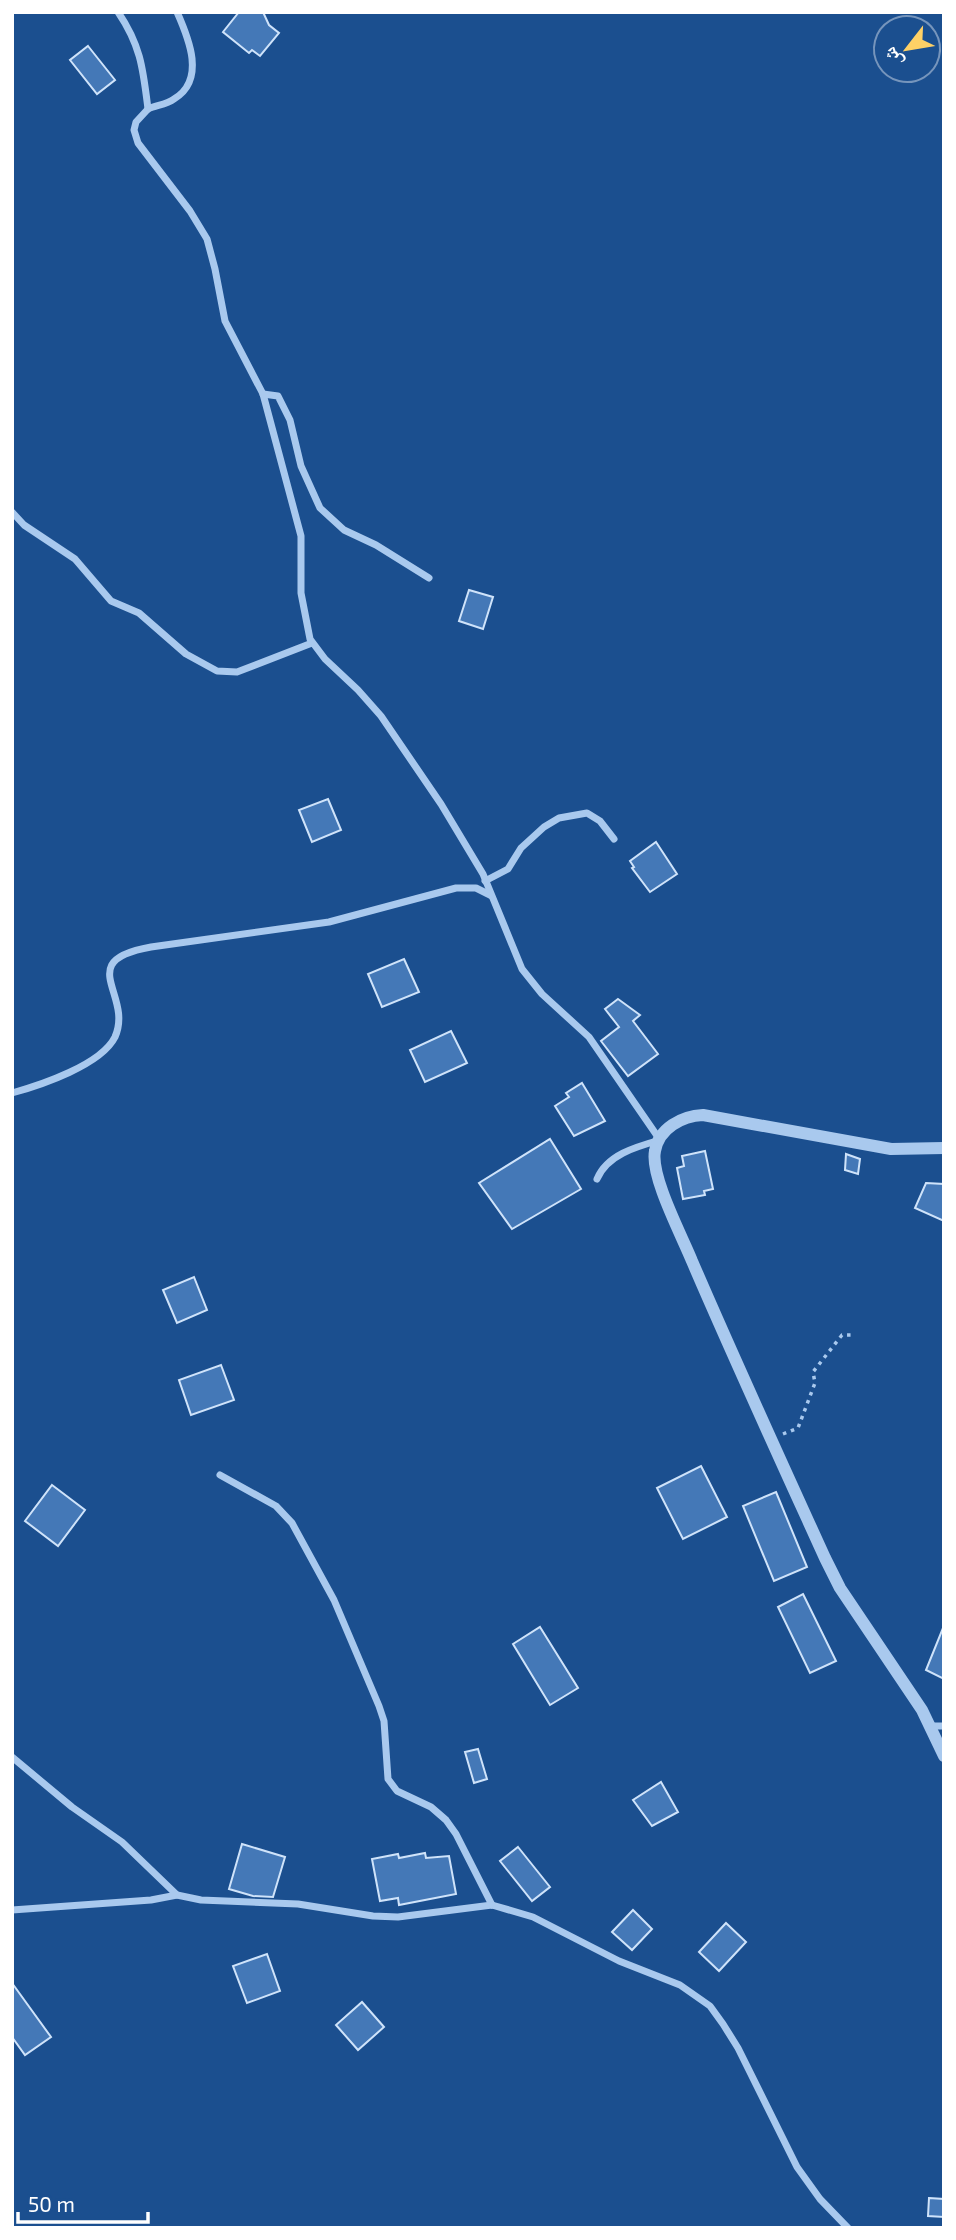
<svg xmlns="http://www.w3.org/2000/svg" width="956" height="2240" viewBox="0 0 956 2240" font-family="'Exo 2','Noto Naskh Arabic',sans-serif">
<rect width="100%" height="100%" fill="#1b4f8f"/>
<g fill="#4478b7" stroke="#cfe3fa" stroke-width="2">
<path d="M239 12H263L269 25 279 33 260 56 252 50 249 53 223 32Z"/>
<path d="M88 46 115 80 97 94 70 60Z"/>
<path d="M469 590 493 597 483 629 459 621Z"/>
<path d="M328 799 341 830 312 842 299 810Z"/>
<path d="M656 842 677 874 650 892 632 868 634 867 630 861Z"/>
<path d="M404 959 419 992 382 1007 368 974Z"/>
<path d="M618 999 640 1015 633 1021 658 1054 628 1076 601 1041 619 1027 605 1009Z"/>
<path d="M451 1031 467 1063 425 1082 410 1050Z"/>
<path d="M582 1083 605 1121 574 1136 555 1106 569 1097 566 1093Z"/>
<path d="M550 1139 581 1189 512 1229 479 1183Z"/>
<path d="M705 1151 713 1189 704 1191 705 1195 683 1199 677 1168 684 1166 682 1156Z"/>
<path d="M846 1154 860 1159 858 1174 845 1170Z"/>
<path d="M926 1183 944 1184V1221L915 1208Z"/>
<path d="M194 1277 207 1310 177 1323 163 1290Z"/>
<path d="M221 1365 234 1400 191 1415 179 1380Z"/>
<path d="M701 1466 727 1517 683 1539 657 1488Z"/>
<path d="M52 1485 85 1510 58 1546 25 1521Z"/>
<path d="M776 1492 807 1567 774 1581 743 1506Z"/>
<path d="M803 1594 836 1661 810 1673 778 1607Z"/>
<path d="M540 1627 578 1688 550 1705 513 1644Z"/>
<path d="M943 1628H944V1679L926 1670Z"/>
<path d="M478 1749 487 1779 474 1783 465 1752Z"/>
<path d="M661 1782 678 1812 652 1826 633 1800Z"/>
<path d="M242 1844 285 1857 273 1897 253 1896 229 1889Z"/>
<path d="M518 1847 550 1887 532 1901 500 1861Z"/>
<path d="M425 1853 426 1858 449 1856 456 1894 399 1905 398 1898 380 1901 372 1859 398 1854 399 1858Z"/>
<path d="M633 1910 652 1929 632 1950 612 1932Z"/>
<path d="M726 1923 746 1942 719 1971 699 1952Z"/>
<path d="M267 1954 280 1991 247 2003 233 1966Z"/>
<path d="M12 1983 51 2037 25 2055 12 2037Z"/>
<path d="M362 2002 384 2027 358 2050 336 2025Z"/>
<path d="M929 2198 944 2199V2217L928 2216Z"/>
</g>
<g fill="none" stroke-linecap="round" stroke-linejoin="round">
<path stroke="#a9c9ee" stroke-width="3.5" stroke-dasharray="3.5 5" stroke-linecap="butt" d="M783 1434 798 1428 815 1383 813 1372 842 1335H853"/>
<g stroke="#a9c9ee" stroke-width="7">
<path d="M118 12C141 46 143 69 148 109L136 122 134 130 138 143 190 211 207 239 215 269 225 321 263 394 301 536V593L310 639 325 659 358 690 381 716 441 804 483 874 522 969 542 994 589 1037 660 1140C635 1147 607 1155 597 1179"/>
<path d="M148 109C156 105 166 105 174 99 206 80 189 39 177 12"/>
<path d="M263 394 278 396 290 420 301 466 320 508 344 530 376 545 429 578"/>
<path d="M12 512 24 525 75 559 111 601 139 613 186 654 217 671 237 672 312 643"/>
<path d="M485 881 508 869 521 848 544 827 559 818 587 813 600 821 614 839"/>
<path d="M12 1093C41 1085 101 1065 115 1037 134 994 72 961 151 947L329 922 456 888H476L490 895"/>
<path d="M220 1475 276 1506 292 1523 334 1600 379 1706 384 1721 388 1779 397 1791 431 1807 446 1820 456 1834 492 1905"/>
<path d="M931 1726H944"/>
<path d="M12 1757 72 1807 122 1842 177 1895 201 1900 298 1904 373 1916 398 1917 492 1905 533 1917 619 1961 680 1985 710 2006 723 2024 738 2048 797 2167 820 2199 848 2228"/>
<path d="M12 1910 151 1900 177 1895"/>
</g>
<path stroke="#a9c9ee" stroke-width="12" d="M944 1148 891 1149 703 1115C682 1116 659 1128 655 1151 650 1176 682 1236 692 1261 735 1361 780 1459 825 1558L840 1588 922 1710 944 1756"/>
</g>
<rect width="956" height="2240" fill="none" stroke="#ffffff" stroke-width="28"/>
<g transform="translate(907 49) rotate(239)"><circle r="33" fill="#1b4f8f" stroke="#7695bc" stroke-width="2"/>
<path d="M0-5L12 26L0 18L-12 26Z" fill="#ffd166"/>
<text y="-10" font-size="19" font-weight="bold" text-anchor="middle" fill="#ffffff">ش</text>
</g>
<path d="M18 2212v10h130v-10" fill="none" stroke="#ffffff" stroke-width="3.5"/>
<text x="28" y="2212" font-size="21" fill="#ffffff" stroke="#1b4f8f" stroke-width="5" paint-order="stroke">50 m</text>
</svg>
